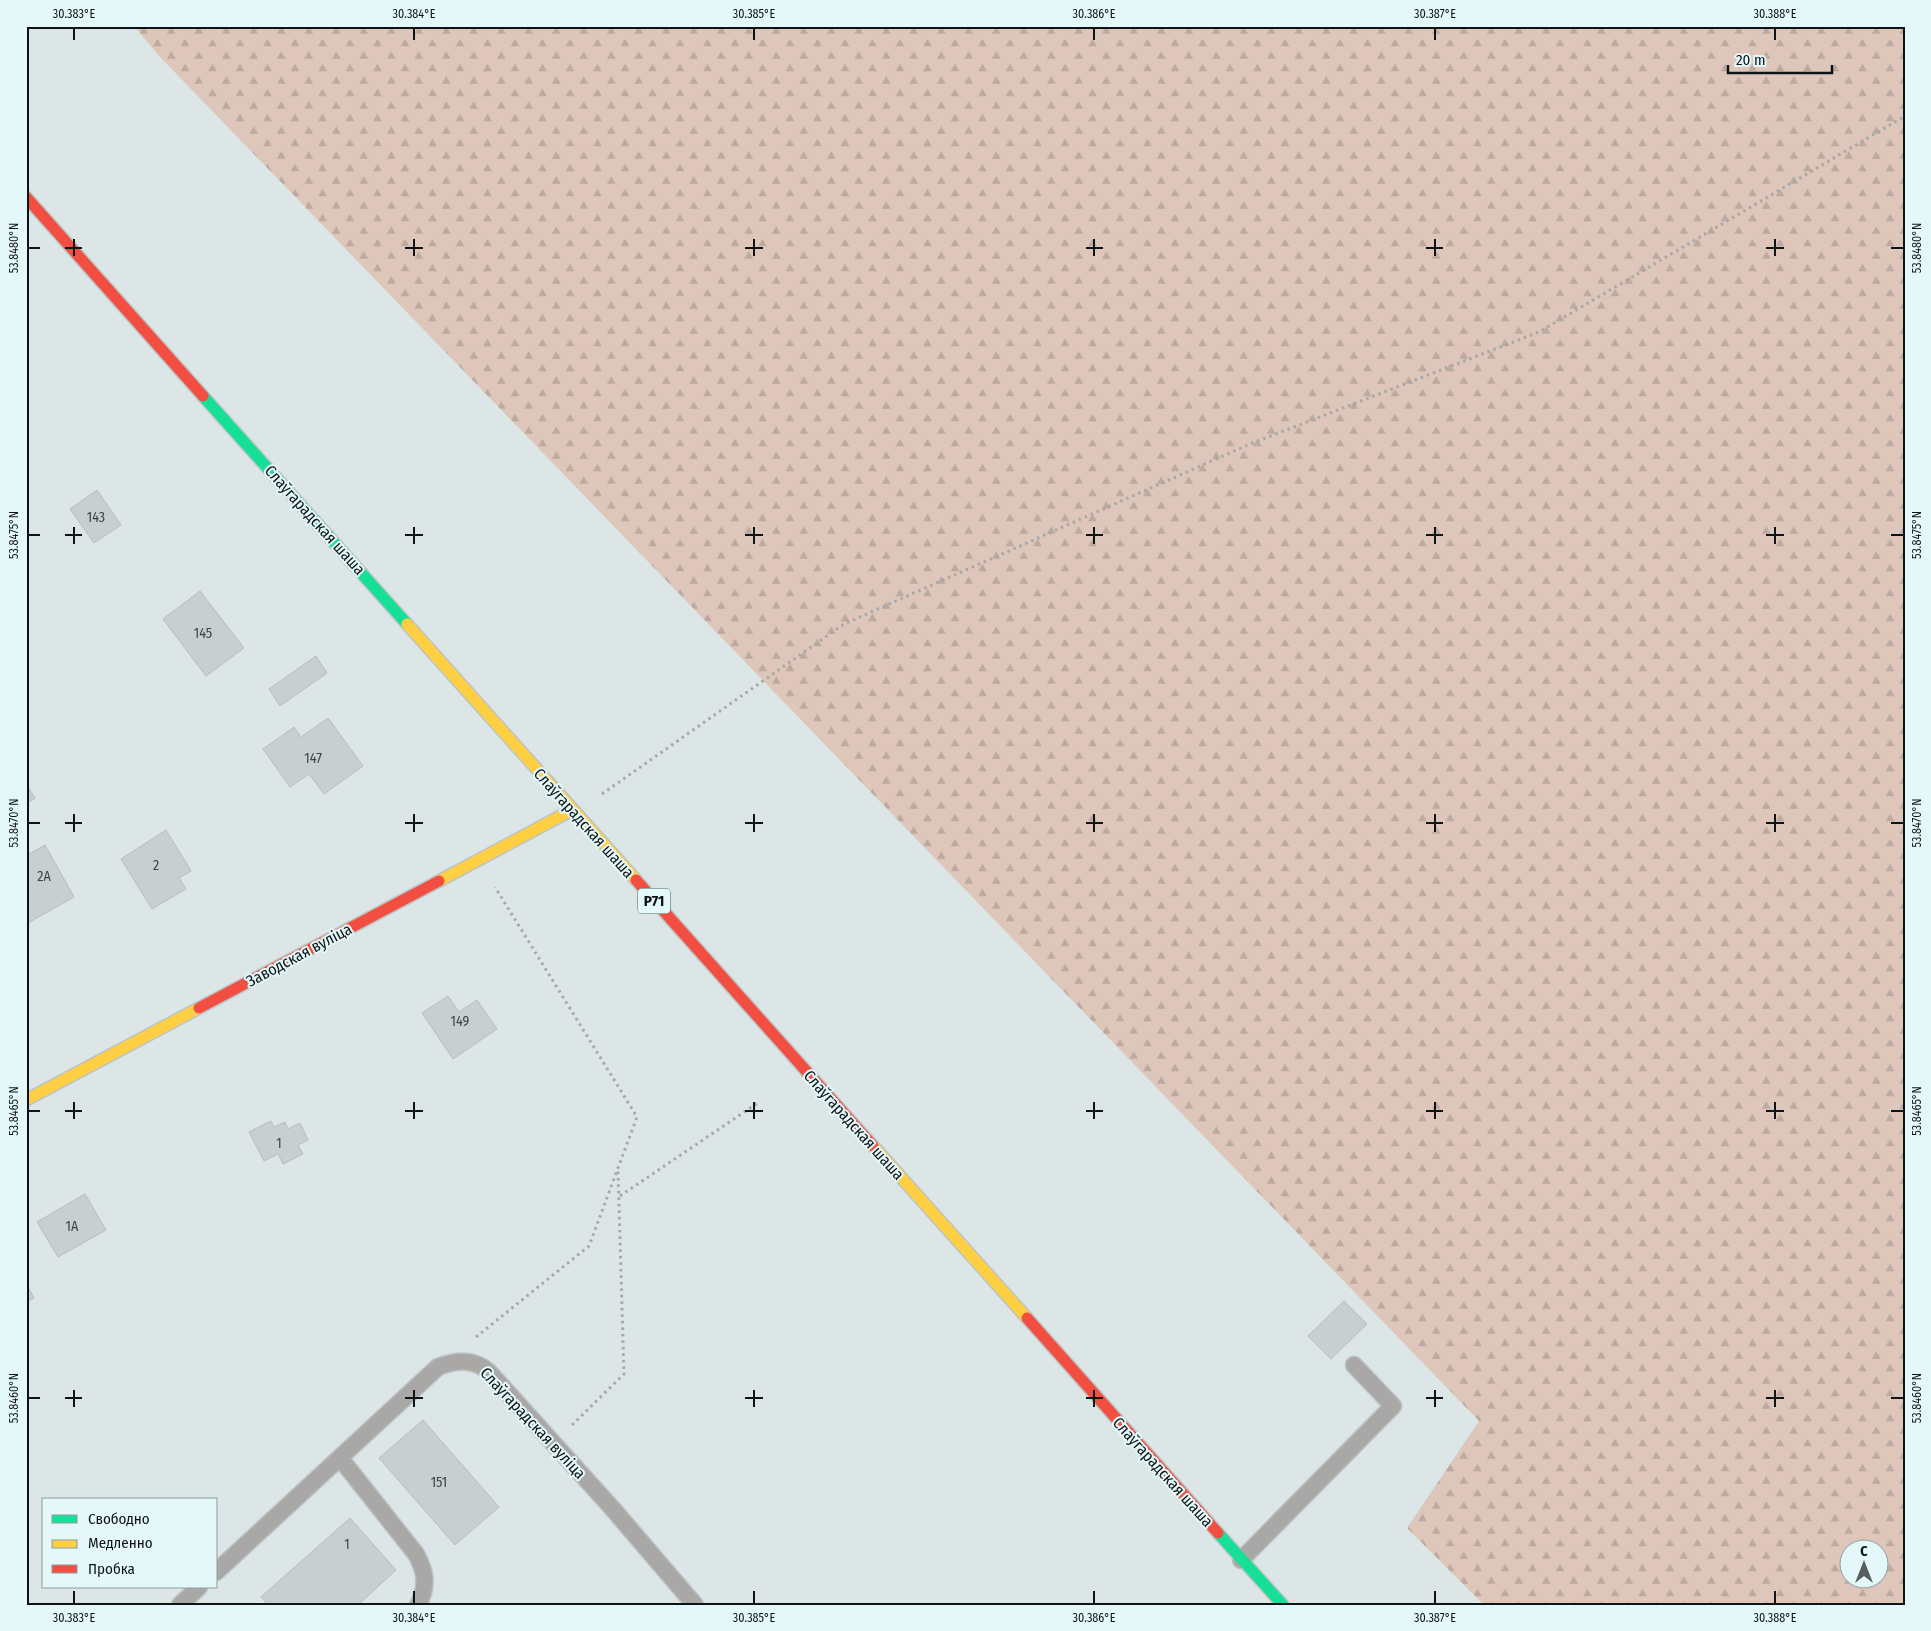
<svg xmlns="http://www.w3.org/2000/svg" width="1931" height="1631" viewBox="0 0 1931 1631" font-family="'Fira Sans Condensed',sans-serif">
<defs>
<pattern id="forest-firs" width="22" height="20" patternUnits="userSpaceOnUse" patternTransform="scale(1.25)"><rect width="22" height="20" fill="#dec6ba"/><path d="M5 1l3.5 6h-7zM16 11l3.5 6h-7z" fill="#bda99f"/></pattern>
</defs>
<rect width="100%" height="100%" fill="#dce6e7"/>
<path fill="url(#forest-firs)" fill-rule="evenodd" d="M134 26H1905V1605H1484L1407 1528 1479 1421 160 57ZM1848 1548H1878V1578H1848Z"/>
<g fill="#c8cfd0" stroke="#b5bdbe">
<path d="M97 490 121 525 94 543 70 509Z"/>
<path d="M200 591 244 648 206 676 163 619Z"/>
<path d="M316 656 327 673 280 706 269 689Z"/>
<path d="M328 718 363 766 324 794 309 774 290 787 263 749 294 727 301 737Z"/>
<path d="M26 784 35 798 26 804Z"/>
<path d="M166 830 191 871 179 878 186 889 152 909 121 859Z"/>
<path d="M45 845 74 897 26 924V856Z"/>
<path d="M448 996 459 1012 477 1000 497 1029 453 1059 422 1013Z"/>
<path d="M271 1121 274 1127 285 1122 288 1129 300 1123 308 1140 298 1145 303 1154 283 1164 278 1154 264 1161 249 1132Z"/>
<path d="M85 1194 106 1230 58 1257 37 1222Z"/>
<path d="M26 1284 34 1298 26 1302Z"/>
<path d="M1344 1301 1367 1324 1331 1359 1308 1336Z"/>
<path d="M423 1420 499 1507 455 1545 379 1458Z"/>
<path d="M350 1518 396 1570 358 1605H268L261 1597Z"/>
</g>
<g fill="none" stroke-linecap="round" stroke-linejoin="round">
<g stroke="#bcc4c5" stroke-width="19">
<g id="lane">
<path d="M340 1458 416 1554C426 1572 428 1586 418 1605"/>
<path d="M1241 1560 1393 1406 1354 1365"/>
<path d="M216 1572 438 1367C456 1360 474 1358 489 1372L612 1508 695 1605"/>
<path d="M180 1605 199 1587"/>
</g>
</g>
<g stroke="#bcc4c5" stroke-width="14">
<g id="fast">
<path d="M203 396 407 624"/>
<path d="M1218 1533 1283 1605"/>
</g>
</g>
<g stroke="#bcc4c5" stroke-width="14">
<g id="slow">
<path d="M407 624 636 880"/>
<path d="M439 881 572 810"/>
<path d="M26 1100 199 1008"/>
<path d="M873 1146 1027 1318"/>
</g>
</g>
<g stroke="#bcc4c5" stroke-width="14">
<g id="jam">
<path d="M26 197 203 396"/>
<path d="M636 880 873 1146"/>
<path d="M199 1008 439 881"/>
<path d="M1027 1318 1218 1533"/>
</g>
</g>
<g stroke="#a6a8a8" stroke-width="3" stroke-dasharray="2.5 4" stroke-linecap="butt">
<path d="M602 794 844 624 1250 444 1539 332 1905 116"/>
<path d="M620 1196 759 1102"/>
<path d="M476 1337 589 1246 637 1117 495 887"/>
<path d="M572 1425 624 1374 618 1171"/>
</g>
<use href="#lane" stroke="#a9a8a7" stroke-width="16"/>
<use href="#fast" stroke="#16e098" stroke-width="11"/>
<use href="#slow" stroke="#ffcf43" stroke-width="11"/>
<use href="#jam" stroke="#f24e42" stroke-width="11"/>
</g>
<path fill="none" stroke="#0e1415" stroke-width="2" d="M74 28V40M414 28V40M754 28V40M1094 28V40M1435 28V40M1775 28V40M74 239V256M414 239V256M754 239V256M1094 239V256M1435 239V256M1775 239V256M28 248H40M65 248H82M405 248H423M745 248H763M1086 248H1103M1426 248H1443M1766 248H1784M1891 248H1904M74 527V544M414 527V544M754 527V544M1094 527V544M1435 527V544M1775 527V544M28 535H40M65 535H82M405 535H423M745 535H763M1086 535H1103M1426 535H1443M1766 535H1784M1891 535H1904M74 814V832M414 814V832M754 814V832M1094 814V832M1435 814V832M1775 814V832M28 823H40M65 823H82M405 823H423M745 823H763M1086 823H1103M1426 823H1443M1766 823H1784M1891 823H1904M74 1102V1119M414 1102V1119M754 1102V1119M1094 1102V1119M1435 1102V1119M1775 1102V1119M28 1111H40M65 1111H82M405 1111H423M745 1111H763M1086 1111H1103M1426 1111H1443M1766 1111H1784M1891 1111H1904M74 1390V1407M414 1390V1407M754 1390V1407M1094 1390V1407M1435 1390V1407M1775 1390V1407M28 1398H40M65 1398H82M405 1398H423M745 1398H763M1086 1398H1103M1426 1398H1443M1766 1398H1784M1891 1398H1904M74 1591V1604M414 1591V1604M754 1591V1604M1094 1591V1604M1435 1591V1604M1775 1591V1604"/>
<g text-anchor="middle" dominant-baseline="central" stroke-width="4" stroke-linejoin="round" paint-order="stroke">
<g font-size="14" fill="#3e4445">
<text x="96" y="517">143</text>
<text x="203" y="633">145</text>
<text x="313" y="758">147</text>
<text x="156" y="865">2</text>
<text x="44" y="876">2А</text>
<text x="460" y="1021">149</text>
<text x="279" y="1143">1</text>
<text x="72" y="1226">1А</text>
<text x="439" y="1482">151</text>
<text x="347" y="1544">1</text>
</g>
<rect fill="#e4f7f9" stroke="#4e5859" stroke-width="1" x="638" y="888.5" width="32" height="25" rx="4"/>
<g font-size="15" font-weight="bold" fill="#0e1415">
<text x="654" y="901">Р71</text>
</g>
<g font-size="16" fill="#0e1415" stroke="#e4f7f9">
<text transform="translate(315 520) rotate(48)">Слаўгарадская шаша</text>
<text transform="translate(584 823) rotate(48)">Слаўгарадская шаша</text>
<text transform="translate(299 955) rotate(-28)">Заводская вуліца</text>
<text transform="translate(854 1125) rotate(48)">Слаўгарадская шаша</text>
<text transform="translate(533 1423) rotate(47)">Слаўгарадская вуліца</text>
<text transform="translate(1163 1472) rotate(48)">Слаўгарадская шаша</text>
</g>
</g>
<rect width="1931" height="1631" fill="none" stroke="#e4f7f9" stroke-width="55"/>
<rect x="42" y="1498" width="175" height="90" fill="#e4f7f9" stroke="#8e9c9e"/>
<rect x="52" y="1515" width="25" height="8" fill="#16e098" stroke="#8e9c9e"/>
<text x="88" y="1524" font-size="15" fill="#0e1415">Свободно</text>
<rect x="52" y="1540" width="25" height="8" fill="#ffcf43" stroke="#8e9c9e"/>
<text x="88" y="1548" font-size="15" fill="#0e1415">Медленно</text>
<rect x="52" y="1565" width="25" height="8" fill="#f24e42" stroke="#8e9c9e"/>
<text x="88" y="1574" font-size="15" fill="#0e1415">Пробка</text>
<g transform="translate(1864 1564)"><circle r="24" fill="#e4f7f9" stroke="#8e9c9e"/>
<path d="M0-4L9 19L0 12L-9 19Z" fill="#565e5e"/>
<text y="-8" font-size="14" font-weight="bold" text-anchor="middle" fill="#0e1415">С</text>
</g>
<path d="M1728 65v8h104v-8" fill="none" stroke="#0e1415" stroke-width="2.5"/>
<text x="1736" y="65" font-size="15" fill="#0e1415" stroke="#e4f7f9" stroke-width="4" paint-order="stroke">20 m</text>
<rect x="28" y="28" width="1876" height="1576" fill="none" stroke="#0e1415" stroke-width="2"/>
<g font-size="12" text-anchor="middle" fill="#0e1415">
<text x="74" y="18">30.383°E</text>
<text x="414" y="18">30.384°E</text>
<text x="754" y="18">30.385°E</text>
<text x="1094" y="18">30.386°E</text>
<text x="1435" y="18">30.387°E</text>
<text x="1775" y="18">30.388°E</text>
<text transform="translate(14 248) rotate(-90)" y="4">53.8480°N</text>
<text transform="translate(1917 248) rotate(-90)" y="4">53.8480°N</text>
<text transform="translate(14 535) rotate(-90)" y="4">53.8475°N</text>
<text transform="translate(1917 535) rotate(-90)" y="4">53.8475°N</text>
<text transform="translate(14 823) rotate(-90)" y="4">53.8470°N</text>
<text transform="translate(1917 823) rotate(-90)" y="4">53.8470°N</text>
<text transform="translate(14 1111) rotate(-90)" y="4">53.8465°N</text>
<text transform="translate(1917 1111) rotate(-90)" y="4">53.8465°N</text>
<text transform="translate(14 1398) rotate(-90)" y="4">53.8460°N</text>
<text transform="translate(1917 1398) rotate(-90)" y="4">53.8460°N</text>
<text x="74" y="1622">30.383°E</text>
<text x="414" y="1622">30.384°E</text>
<text x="754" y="1622">30.385°E</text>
<text x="1094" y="1622">30.386°E</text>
<text x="1435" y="1622">30.387°E</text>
<text x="1775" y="1622">30.388°E</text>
</g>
</svg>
